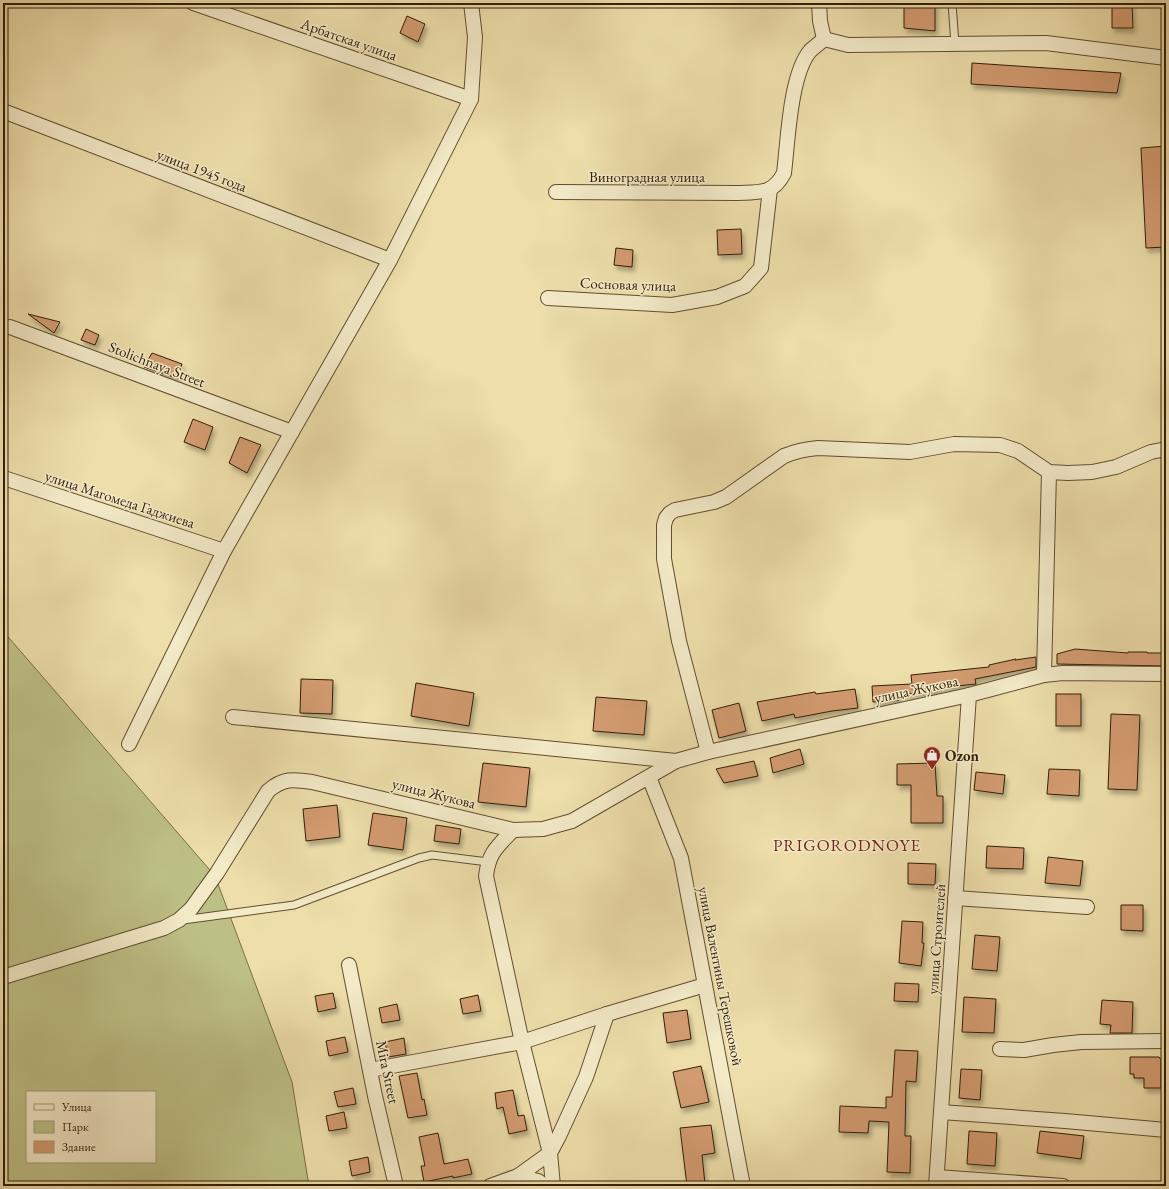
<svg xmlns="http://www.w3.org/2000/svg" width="1169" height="1189" viewBox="0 0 1169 1189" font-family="'EB Garamond',serif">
<defs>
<filter id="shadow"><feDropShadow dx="2.5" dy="4.5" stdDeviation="2" flood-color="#0004"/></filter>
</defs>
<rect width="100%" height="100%" fill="#eddeaa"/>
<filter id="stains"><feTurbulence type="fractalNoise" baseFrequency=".005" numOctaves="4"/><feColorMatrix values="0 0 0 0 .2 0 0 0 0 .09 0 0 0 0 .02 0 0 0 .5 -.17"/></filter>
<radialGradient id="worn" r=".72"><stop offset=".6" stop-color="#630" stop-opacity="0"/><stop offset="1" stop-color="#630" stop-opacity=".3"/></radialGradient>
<path fill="#bdc085" stroke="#786f46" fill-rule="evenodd" d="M3 631 215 876 292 1082 309 1186H3ZM27 1092H155V1162H27Z"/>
<g fill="#d39b70" stroke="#321e07" filter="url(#shadow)">
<path d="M904 3H935V31L904 28Z"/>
<path d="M1112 3H1132L1133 28H1112Z"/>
<path d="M407 16 425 24 418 42 400 33Z"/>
<path d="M972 63 1121 73 1117 93 971 84Z"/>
<path d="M1166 146V247L1146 248 1141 148Z"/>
<path d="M741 229 742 254 718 255 717 230Z"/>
<path d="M616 248 633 250 632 267 614 265Z"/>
<path d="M28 314 60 322 54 333Z"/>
<path d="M86 329 99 335 95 345 81 340Z"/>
<path d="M152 353 182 364 177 378 144 367Z"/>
<path d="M193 419 213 427 205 450 184 442Z"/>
<path d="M240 437 261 445 247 473 229 463Z"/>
<path d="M1075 649 1128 653V652H1147V653H1166V666L1057 664V654Z"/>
<path d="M1036 657V667L975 679 976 684 938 688V691L898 695 899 700 873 702 872 686 912 684 911 675 989 667V665L1016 659 1015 660Z"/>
<path d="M301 679 333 680 332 714 300 713Z"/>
<path d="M416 683 474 693 469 726 411 716Z"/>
<path d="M855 689 858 708 832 711 795 718 794 714 762 721 757 702 815 692 816 694Z"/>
<rect x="1056" y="694" width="25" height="32"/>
<path d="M596 697 647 701 644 735 593 731Z"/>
<path d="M739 703 746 731 719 738 712 710Z"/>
<path d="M1111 714 1140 715 1137 790 1108 789Z"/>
<path d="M800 749 804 764 773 773 770 758Z"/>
<path d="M754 761 758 776 724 783 716 769Z"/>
<path d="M483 763 530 768 526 807 478 802Z"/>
<path d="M935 763 937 796H943V823H911V785H897V764Z"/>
<path d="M1049 769 1080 770 1079 796 1047 794Z"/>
<path d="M976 772 1005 775 1003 794 974 790Z"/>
<path d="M337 805 340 837 306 841 303 809Z"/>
<path d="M373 813 407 818 403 850 368 845Z"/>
<path d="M436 825 461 829 459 844 434 841Z"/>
<path d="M987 846 1024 848 1023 869 986 868Z"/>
<path d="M1048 857 1083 861 1080 886 1045 883Z"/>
<path d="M908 863 936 864 935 885 908 884Z"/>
<path d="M1121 905H1143V931L1121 930Z"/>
<path d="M902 921 923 922 922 943H924L921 966 899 963Z"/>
<path d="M975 935 1000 937 997 971 972 969Z"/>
<path d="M895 983 919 984 918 1002 894 1001Z"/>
<path d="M333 993 336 1008 318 1012 315 996Z"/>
<path d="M478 995 481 1011 463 1014 460 999Z"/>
<path d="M964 997 996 999 994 1033 962 1032Z"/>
<path d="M1102 1000 1133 1002 1132 1033H1110L1111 1025 1100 1024Z"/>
<path d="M397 1004 400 1020 382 1023 379 1008Z"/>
<path d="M687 1010 691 1039 667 1043 663 1013Z"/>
<path d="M345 1037 348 1052 329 1056 326 1041Z"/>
<path d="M404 1038 406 1054 388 1057 385 1042Z"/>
<path d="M895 1050 918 1051 916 1082 906 1081 905 1136H911L910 1173 887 1172 889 1122 869 1121 868 1133 839 1132 840 1106 886 1108V1097H892Z"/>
<path d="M1130 1057H1159L1161 1060V1088H1144V1078H1134V1074H1130Z"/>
<path d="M701 1066 709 1102 681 1108 673 1072Z"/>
<path d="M961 1069 982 1070 980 1100 959 1098Z"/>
<path d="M417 1073 422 1100 424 1099 427 1115 408 1118 399 1076Z"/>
<path d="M353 1088 356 1104 338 1107 334 1092Z"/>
<path d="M513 1090 518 1116 524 1115 527 1130 509 1134 503 1107 497 1109 495 1093Z"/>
<path d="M344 1112 347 1128 329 1131 326 1116Z"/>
<path d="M711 1125 715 1153 702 1155 705 1184 687 1186 680 1128Z"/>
<path d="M969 1131 997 1133 995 1166 967 1164Z"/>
<path d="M1040 1131 1084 1136 1081 1159 1037 1153Z"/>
<path d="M438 1133 444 1164 468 1159 472 1174 453 1178V1176L424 1182 421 1166H425L419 1137Z"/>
<path d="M368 1157 370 1172 352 1176 349 1161Z"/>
</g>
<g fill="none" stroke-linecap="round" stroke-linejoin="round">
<g stroke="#614e30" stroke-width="9">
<g id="lane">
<path d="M952 3 955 45"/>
<path d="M183 920 294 905 419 858 432 855 488 862"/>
</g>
</g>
<g stroke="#614e30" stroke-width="16">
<g id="street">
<path d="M193 3 471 99"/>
<path d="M819 3 820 21 824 39"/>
<path d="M824 39 848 45 1046 43 1166 58"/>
<path d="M3 111 390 260"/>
<path d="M556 192 737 193C759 192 773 195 784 173 788 141 790 75 810 51 814 47 820 43 824 39"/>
<path d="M548 298 672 305 717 297 745 286 761 268 770 189"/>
<path d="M10 327 292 432"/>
<path d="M7 479 224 551"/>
<path d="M1044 675 1049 472"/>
<path d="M233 717 676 761"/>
<path d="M129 744 224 551 390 260 471 99 475 37 471 3"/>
<path d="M708 752 679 641 664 559V525L666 518 670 513 675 510 714 502 726 497 784 456C796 451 806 449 818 448L910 452 954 444 1000 445 1018 451 1049 472 1068 473 1092 472 1116 467 1151 452 1166 449"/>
<path d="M649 777 681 858 743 1186"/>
<path d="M955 898 1087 907"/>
<path d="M349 965 375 1096 396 1186"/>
<path d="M3 977 164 928 179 920 191 909 217 873 268 791C283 778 293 779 312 782L513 830 543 829 572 821 676 761 708 752 969 695 1044 675 1063 673 1166 674"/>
<path d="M1000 1049 1024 1050 1053 1045 1081 1042 1166 1041"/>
<path d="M370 1070 522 1042 607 1014 705 985"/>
<path d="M941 1112 1065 1121 1166 1130"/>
<path d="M518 1176 538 1181 544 1186"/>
<path d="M937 1177 1063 1186"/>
<path d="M490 1186 518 1176 550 1153 522 1042 486 876C489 852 497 847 513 830"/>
<path d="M553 1186 550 1153 559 1136 586 1077 607 1014"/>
<path d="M936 1186 969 695"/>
</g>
</g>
<use href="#lane" stroke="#f3eac8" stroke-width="7"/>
<use href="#street" stroke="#f3eac8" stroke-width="14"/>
</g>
<defs>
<g id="shop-pin" transform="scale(0.9)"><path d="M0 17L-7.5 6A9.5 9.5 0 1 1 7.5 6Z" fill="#8f2418" stroke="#f3eac8"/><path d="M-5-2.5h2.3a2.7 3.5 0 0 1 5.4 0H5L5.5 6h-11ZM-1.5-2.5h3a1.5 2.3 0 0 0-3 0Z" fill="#fff"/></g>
</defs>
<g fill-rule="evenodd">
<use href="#shop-pin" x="932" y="755"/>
</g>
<g text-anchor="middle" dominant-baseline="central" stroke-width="3" stroke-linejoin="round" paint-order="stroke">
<g font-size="15" fill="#321e07" stroke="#f3eac8">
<text transform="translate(349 39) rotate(19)">Арбатская улица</text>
<text transform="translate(202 170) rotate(21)">улица 1945 года</text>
<text x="647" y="176">Виноградная улица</text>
<text transform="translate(628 284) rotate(2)">Сосновая улица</text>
<text transform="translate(157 364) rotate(21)">Stolichnaya Street</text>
<text transform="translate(120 499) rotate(18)">улица Магомеда Гаджиева</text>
<text transform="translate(916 689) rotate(-12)">улица Жукова</text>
<text transform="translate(434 793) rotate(14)">улица Жукова</text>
<text transform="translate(936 939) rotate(-86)">улица Строителей</text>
<text transform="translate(721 976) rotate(79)">улица Валентины Терешковой</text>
<text transform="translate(388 1072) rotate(78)">Mira Street</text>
</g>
<g font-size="15" font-weight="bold" fill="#321e07" stroke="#f3eac8" text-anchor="start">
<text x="945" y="755">Ozon</text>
</g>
<g font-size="17" letter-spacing="1" fill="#7a1f14" stroke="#f3eac8">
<text x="847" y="845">PRIGORODNOYE</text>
</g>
</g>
<rect width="1169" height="1189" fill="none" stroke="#eddeaa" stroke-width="16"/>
<rect x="4" y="4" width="1161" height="1181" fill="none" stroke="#321e07" stroke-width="2"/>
<rect x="8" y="8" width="1153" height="1173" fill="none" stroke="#321e07"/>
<rect x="26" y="1091" width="130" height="72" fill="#f3eac8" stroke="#a6987b"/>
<rect x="34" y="1104" width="20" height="6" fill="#f3eac8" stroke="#a6987b"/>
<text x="62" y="1111" font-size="12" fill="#321e07">Улица</text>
<rect x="34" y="1121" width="20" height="12" fill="#bdc085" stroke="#a6987b"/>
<text x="62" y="1131" font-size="12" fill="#321e07">Парк</text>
<rect x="34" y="1141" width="20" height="12" fill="#d39b70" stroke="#a6987b"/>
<text x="62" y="1151" font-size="12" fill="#321e07">Здание</text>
<rect width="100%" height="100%" filter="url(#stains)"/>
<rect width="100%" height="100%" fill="url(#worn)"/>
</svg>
